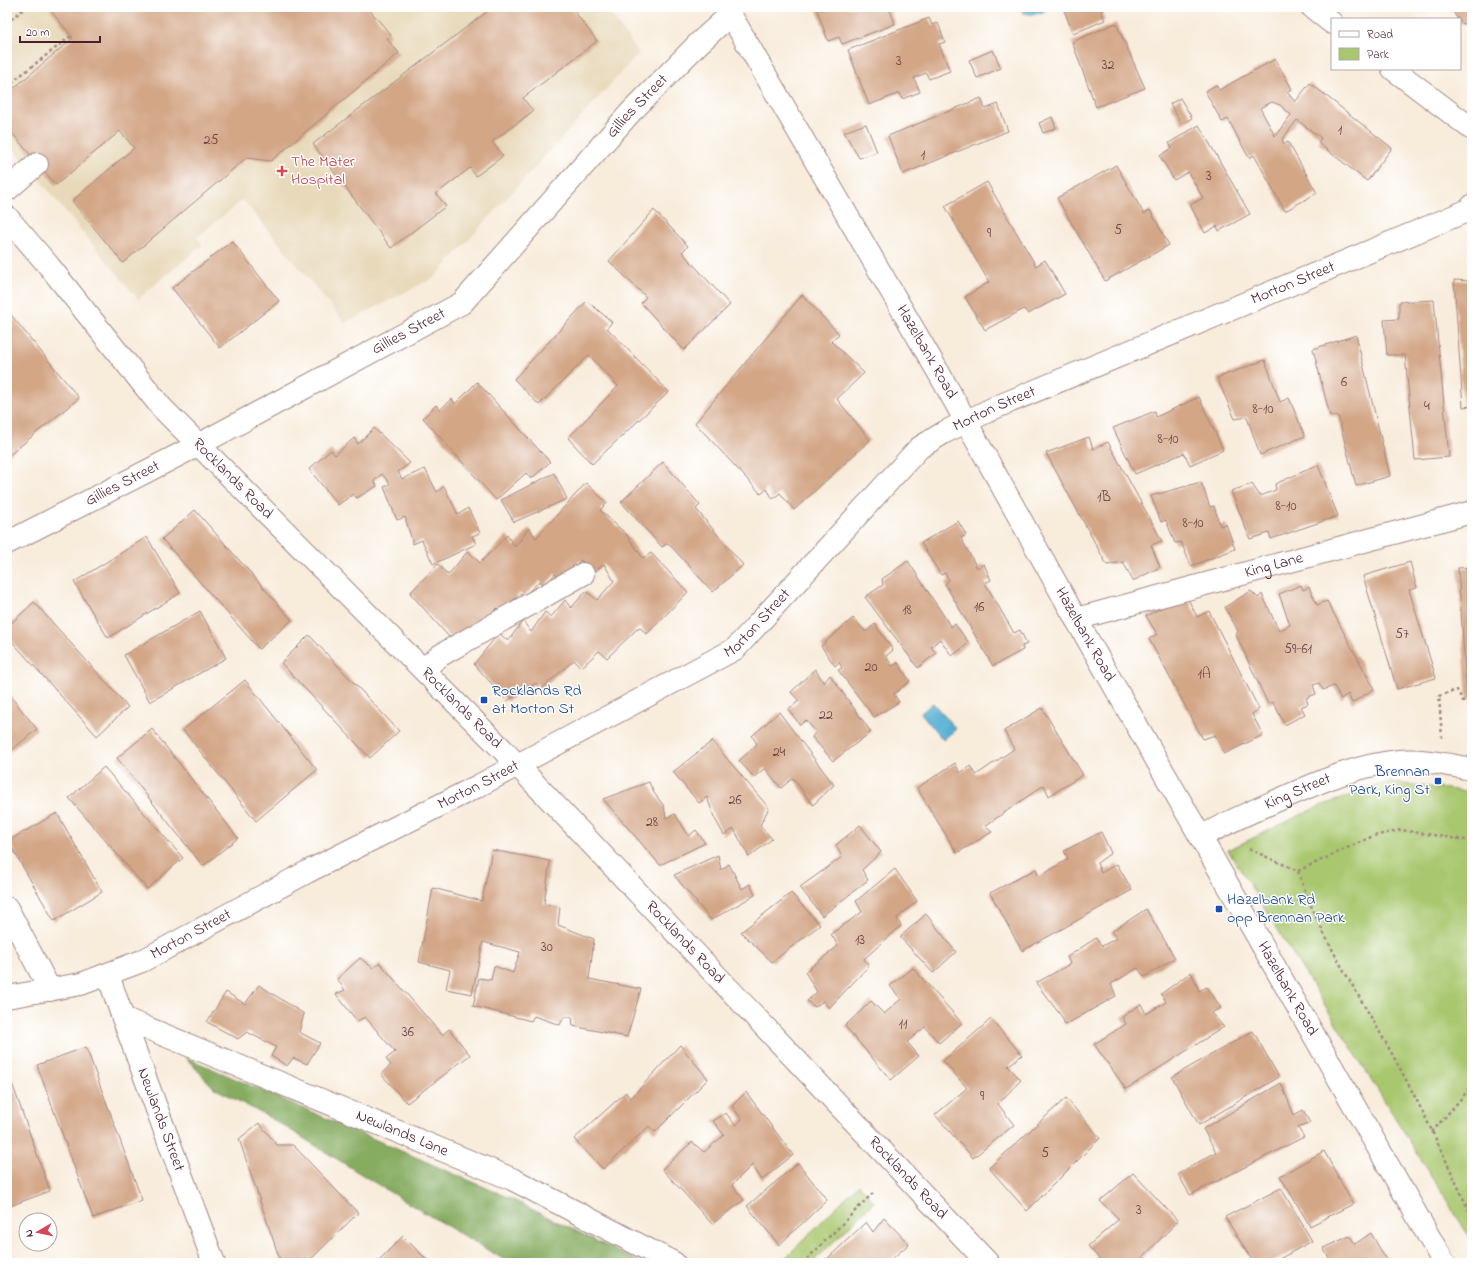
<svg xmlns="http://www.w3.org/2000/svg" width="1479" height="1270" viewBox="0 0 1479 1270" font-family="'Indie Flower',sans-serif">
<rect width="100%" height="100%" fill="#fff"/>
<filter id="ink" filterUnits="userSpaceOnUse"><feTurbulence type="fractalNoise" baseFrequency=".025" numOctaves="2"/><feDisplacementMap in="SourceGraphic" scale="8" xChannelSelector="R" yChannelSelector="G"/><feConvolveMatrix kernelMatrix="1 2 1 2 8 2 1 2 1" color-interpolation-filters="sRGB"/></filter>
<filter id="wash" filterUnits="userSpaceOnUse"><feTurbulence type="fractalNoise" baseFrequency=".012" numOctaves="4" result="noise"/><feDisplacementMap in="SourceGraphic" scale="16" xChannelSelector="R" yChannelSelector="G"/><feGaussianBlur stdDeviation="0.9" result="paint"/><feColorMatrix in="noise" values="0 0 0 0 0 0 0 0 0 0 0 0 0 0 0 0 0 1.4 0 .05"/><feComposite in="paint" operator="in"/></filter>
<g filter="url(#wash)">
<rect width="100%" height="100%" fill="#f8ecdb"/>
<path fill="#e8d9ba" d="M10 7H606L639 53 435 277 345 323 243 200 197 237 202 245 138 299 7 141V10Z"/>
<g fill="#a9c76e" stroke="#7a734c">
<path d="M1388 782 1472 792V1241L1228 850 1315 808Z"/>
<path d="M859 1184 874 1202 812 1263H780Z"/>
</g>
<path fill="#86ac61" stroke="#686646" d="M185 1057 505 1196 641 1263H510L401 1199 276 1121 214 1088Z"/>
<g fill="#57b0d4" stroke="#506880">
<path d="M1022 7H1048V8C1040 15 1034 15 1023 13Z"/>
<path d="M933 703 956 729 943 740 921 713Z"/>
</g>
<g id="blocks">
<g fill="#d3a686" fill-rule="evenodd">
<path d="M48 7H367L391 35 387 39 399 53 271 161 246 158 123 263 72 201 134 148 120 131 56 185 7 127V94L73 38Z"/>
<path d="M493 7H571L597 41 523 98 533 111 492 142 503 156 476 176 470 168 436 194 446 206 391 248 313 144Z"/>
<path d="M816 7H889L895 24 842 44 839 37 828 41Z"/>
<path d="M1063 7H1109L1101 11 1105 20 1073 34Z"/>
<path d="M1456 7H1472V24L1470 21 1465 24 1460 23V19H1458L1454 13Z"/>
<path d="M929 18 932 25 938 23 945 42 939 44 950 71 929 79 926 73 914 78 920 92 902 99 900 93 869 105 848 50Z"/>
<path d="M1116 23 1145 88 1096 107 1072 42Z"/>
<path d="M993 50 1001 68 977 78 969 60Z"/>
<path d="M1275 59 1292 89 1287 92 1295 102 1310 83 1392 148 1367 181 1318 143 1321 138 1297 120 1282 140 1284 144 1288 142 1317 193 1285 211 1254 155 1249 158 1228 119 1222 122 1205 91 1216 85 1219 90ZM1272 102 1280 105 1291 115 1275 136 1260 108Z"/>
<path d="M981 98 985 109 998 104 1008 131 903 174 888 136Z"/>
<path d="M1180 98 1192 118 1182 124 1170 104Z"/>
<path d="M1052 117 1056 128 1043 133 1039 123Z"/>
<path d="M866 124 877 152 859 158 844 132Z"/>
<path d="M1199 125 1250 214 1219 231 1217 226 1205 233 1190 205 1203 198 1188 172 1174 180 1160 156 1172 148 1169 143Z"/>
<path d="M1116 165 1144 214 1150 210 1169 245 1105 281 1057 198Z"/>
<path d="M987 182 1036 266 1045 260 1065 294 1028 314 1024 309 985 330 965 297 989 282 945 206Z"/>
<path d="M654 210 688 246 682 252 730 305 684 350 641 303 646 297 609 261Z"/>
<path d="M232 241 279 301 220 348 172 288Z"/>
<path d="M1454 280 1472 281V406L1463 407Z"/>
<path d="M802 295 839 334 831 341 864 373 837 399 870 440 794 510 780 493 773 499 767 489 761 494 695 423Z"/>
<path d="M1434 300 1449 457 1415 460 1405 355H1387L1384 320 1399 319V302Z"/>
<path d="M587 301 612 322 607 328 669 392 592 464 568 438 618 386 589 355 539 405 514 379Z"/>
<path d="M7 310 79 398 7 457Z"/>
<path d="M1356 335 1390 476 1356 486 1338 416H1330L1313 349Z"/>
<path d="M1265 360 1280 402 1289 398 1305 436 1260 455 1247 417 1235 419 1217 378Z"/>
<path d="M477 382 550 462 531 479 526 473 496 500 423 418 436 405 440 410 452 399 455 404Z"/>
<path d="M1199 397 1223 450 1190 465 1184 453 1135 474 1113 428 1155 411 1156 417Z"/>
<path d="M374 428 410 463 398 472 402 479 425 469 437 492 444 486 458 515 468 508 480 533 472 536 476 544 433 564 422 540 413 544 405 517 397 520 384 487 390 484 382 474 374 481 377 486 357 498 353 494 338 505 309 469 331 450 335 455 354 438 358 444Z"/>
<path d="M1089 437 1093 449 1108 442 1162 541 1151 545 1160 567 1133 581 1123 562 1107 565 1046 453Z"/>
<path d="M663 462 700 505 696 509 743 565 713 592 668 543 662 547 621 502Z"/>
<path d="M1318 465 1338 516 1271 539 1269 533 1250 539 1231 491 1252 484 1260 496 1276 490 1275 484Z"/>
<path d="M554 473 567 499 514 522 501 500Z"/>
<path d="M1201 482 1210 507 1214 506 1220 526 1226 524 1235 549 1191 566 1181 542 1175 543 1166 520 1161 522 1151 496Z"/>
<path d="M586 483 607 503 600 510 626 534 643 558 651 553 688 592 647 634 639 627 607 658 599 651 581 668 574 660 541 689 536 683 507 701 474 664 499 633 508 641 523 621 531 632 545 612 551 617 565 600 571 608 586 591 597 600 614 581 604 564 592 574 581 560 560 579 555 574 545 586 540 581 523 597 520 593 502 613 497 608 457 646 410 593 438 564 448 575 468 551 480 563 507 535 515 547 529 528 536 538Z"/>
<path d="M195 510 292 620 259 649 162 539Z"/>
<path d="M958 521 966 535 961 538 977 568 984 564 991 580 985 583 1014 633 1020 630 1027 644 1022 646 1023 650 993 666 945 584 949 580 945 573 941 575 921 543Z"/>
<path d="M147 537 180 593 108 638 74 582Z"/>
<path d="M908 561 951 627 955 624 969 643 952 656 940 639 931 647 936 653 918 668 865 597 883 585 882 579Z"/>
<path d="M1410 562 1417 588 1409 590 1436 678 1397 689 1363 576Z"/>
<path d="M1472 567V698L1467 699 1458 568Z"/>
<path d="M1301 585 1303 590 1309 587 1317 605 1327 601 1374 689 1352 703 1348 694 1341 699 1334 686 1323 690 1319 683 1313 685 1316 694 1306 698 1308 704 1301 707 1305 714 1285 725 1273 702 1268 704 1236 635 1238 631 1225 607 1251 591 1258 598 1262 594 1279 631 1290 625 1279 594Z"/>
<path d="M1186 595 1197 617 1209 611 1259 709 1252 714 1263 735 1224 754 1215 735 1203 739 1149 639 1157 634 1146 616Z"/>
<path d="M34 602 128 707 97 736 7 636V627Z"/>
<path d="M200 611 226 658 150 702 124 655Z"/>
<path d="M853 618 866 632 875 624 893 650 886 656 892 666 898 663 910 681 894 694 899 702 874 717 838 670 842 668 839 662 835 666 821 646Z"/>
<path d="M309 635 399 731 370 758 281 663Z"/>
<path d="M815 669 824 683 830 675 871 732 833 761 812 737 816 732 806 720 800 725 788 709 799 701 791 692Z"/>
<path d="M245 680 317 770 256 821 183 730Z"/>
<path d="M7 692 37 729 7 754Z"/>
<path d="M1042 708 1083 775 1049 796 1044 785 985 826 992 832 957 853 917 788 955 763 960 773 971 766 976 775 1014 749 1004 731Z"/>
<path d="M779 712 834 785 813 805 793 778 781 788 765 768 754 777 739 761 757 744 752 736Z"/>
<path d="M152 729 238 838 203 866 117 758Z"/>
<path d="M712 741 769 808 760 825 772 839 749 857 734 829 724 835 714 817 707 797 699 803 673 772Z"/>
<path d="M104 767 183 858 147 889 69 798Z"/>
<path d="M649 782 654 793 664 806 666 818 675 814 689 836 696 830 705 843 660 865 603 799Z"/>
<path d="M57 813 102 892 54 921 8 841Z"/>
<path d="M860 825 881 852 862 870 868 880 822 916 800 887 842 857 836 845Z"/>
<path d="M1101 832 1111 853 1097 863 1101 873 1117 864 1132 890 1022 951 990 893 1036 869 1039 877 1068 859 1064 851Z"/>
<path d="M492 850 550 861 544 904 560 907 558 925 594 939 589 979 641 989 627 1037 573 1026 572 1017H564L560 1025 534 1016 531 1021 473 1006 479 978 491 980 494 966 513 973 520 952 483 942 472 994 446 989 450 970 419 962 433 888 482 901Z"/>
<path d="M718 855 721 870 729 864 742 889 750 884 755 895 711 920 674 875Z"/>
<path d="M895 869 917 901 897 918 901 926 864 959 869 966 829 1008 823 1001 815 1007 807 1001 817 992 805 972 838 946 831 934 862 912 856 901Z"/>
<path d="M791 893 820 925 772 962 741 932Z"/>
<path d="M1146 909 1175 958 1144 977 1138 968 1111 984 1116 996 1065 1025 1062 1017 1036 983 1070 964 1067 957 1096 938 1102 946 1117 938 1111 932Z"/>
<path d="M926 914 956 952 933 973 900 937Z"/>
<path d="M360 958 373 968 380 963 442 1035 449 1029 470 1055 407 1103 381 1074 391 1065 386 1059 395 1052 365 1017 357 1021 336 994 345 990 337 979Z"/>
<path d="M913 968 962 1023 939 1043 925 1027 907 1042 919 1056 891 1080 845 1026 871 1001 884 1014 901 999 890 986Z"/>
<path d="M1191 972 1199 991 1207 987 1221 1008 1211 1013 1224 1027 1126 1089 1094 1044 1126 1024 1122 1017 1141 1004 1146 1014 1166 1002 1161 994Z"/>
<path d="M259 985 304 1014 299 1032 320 1043 307 1064 293 1058 287 1066 271 1056 276 1047 247 1032 238 1039 207 1022 226 992 245 1004Z"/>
<path d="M991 1019 1022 1055 1008 1066 1021 1080 998 1104 1014 1125 973 1158 935 1115 967 1088 943 1061Z"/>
<path d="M1253 1031 1279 1077 1199 1125 1172 1077Z"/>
<path d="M680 1045 708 1079 655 1132 649 1126 603 1169 574 1139 626 1092 630 1099Z"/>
<path d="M86 1047 142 1200 93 1218 37 1065Z"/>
<path d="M7 1069 50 1191 7 1207Z"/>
<path d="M1281 1083 1294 1115 1303 1110 1310 1123 1298 1128 1304 1137 1190 1195 1178 1174 1216 1152 1203 1129Z"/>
<path d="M746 1092 793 1155 762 1180 752 1165 732 1185 744 1200 712 1224 662 1169 692 1142 704 1152 724 1135 713 1121 726 1113 735 1125 742 1119 732 1106Z"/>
<path d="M1066 1098 1100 1138 1027 1211 989 1168Z"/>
<path d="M259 1123 277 1145H293L358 1213 307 1263H283L280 1260 239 1139Z"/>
<path d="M1324 1151 1353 1204 1310 1226 1280 1176Z"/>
<path d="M798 1163 827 1200 779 1245 747 1206Z"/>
<path d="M1133 1173 1178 1221 1137 1263H1103L1088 1246 1119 1219 1100 1201Z"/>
<path d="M1281 1188 1312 1241 1272 1263H1254L1225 1217Z"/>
<path d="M884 1218 909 1244 887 1263H823L866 1222 873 1232Z"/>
<path d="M1371 1233 1388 1263H1332L1323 1248 1350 1236 1355 1244Z"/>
<path d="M403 1236 430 1263H376Z"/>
</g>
</g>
</g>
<g filter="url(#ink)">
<use href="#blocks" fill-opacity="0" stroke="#a18683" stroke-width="1"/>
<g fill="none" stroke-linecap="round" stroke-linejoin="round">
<g stroke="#a18683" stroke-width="24">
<g id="minor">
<path id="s1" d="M726 7 940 375 1076 619 1444 1263"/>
<path d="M1312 7 1332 23"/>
<path d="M1393 69 1472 129"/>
<path d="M7 190 37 164"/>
<path id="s2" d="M7 217 49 266 162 408 503 750 988 1263"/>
<path id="s3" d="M7 543 200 444 462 303 630 113 699 43 730 15"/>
<path id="s4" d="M1076 619 1472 512"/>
<path d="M423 669 441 655 583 574"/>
<path id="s5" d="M1201 837C1227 822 1255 810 1283 798 1321 781 1358 765 1399 761 1423 759 1449 765 1472 769"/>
<path d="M7 908 50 990"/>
<path id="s6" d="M108 975 123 1018 214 1263"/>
<path id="s7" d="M7 997 81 984 142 961 307 872 480 785 735 649 919 448 945 432 994 408 1469 210 1472 206"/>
<path id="s8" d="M123 1018 512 1179 674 1263"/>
</g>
</g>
<g stroke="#a18683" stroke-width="2.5" stroke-dasharray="3 3" stroke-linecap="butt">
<path d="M7 23 26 7"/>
<path d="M7 86 71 36"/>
<path d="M1442 738 1439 696 1457 690 1463 701H1472"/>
<path d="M1249 849 1298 871C1321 942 1363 999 1398 1065 1425 1114 1449 1166 1472 1218"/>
<path d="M1298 871 1373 836 1401 830 1472 841"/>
<path d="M1432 1132 1472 1086"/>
<path d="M803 1263 874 1192"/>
</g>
<use href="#minor" stroke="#fff" stroke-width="22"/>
</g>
</g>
<path fill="#e0444e" stroke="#fff" stroke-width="1.5" d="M280 165h4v4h4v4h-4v4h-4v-4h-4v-4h4z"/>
<g fill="#1a4fb4" stroke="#fff" stroke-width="1.5">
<rect x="480" y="696" width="8" height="8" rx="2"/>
<rect x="1434" y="777" width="8" height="8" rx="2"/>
<rect x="1215" y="905" width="8" height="8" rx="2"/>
</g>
<g text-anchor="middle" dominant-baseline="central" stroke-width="3" stroke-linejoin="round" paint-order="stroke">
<g font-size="14" fill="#6c4142">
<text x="899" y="61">3</text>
<text x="1108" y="65">32</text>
<text x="1340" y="130">1</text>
<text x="211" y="140">25</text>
<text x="923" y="155">1</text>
<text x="1209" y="176">3</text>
<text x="1118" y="230">5</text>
<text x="989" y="233">9</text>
<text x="1344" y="382">6</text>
<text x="1427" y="406">4</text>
<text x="1263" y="409">8-10</text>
<text x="1168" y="439">8-10</text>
<text x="1104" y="497">1B</text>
<text x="1286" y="506">8-10</text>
<text x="1193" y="523">8-10</text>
<text x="979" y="607">16</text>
<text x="907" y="610">18</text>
<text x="1402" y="634">57</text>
<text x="1298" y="649">59-61</text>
<text x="871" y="667">20</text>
<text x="1204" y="674">1A</text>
<text x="826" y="715">22</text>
<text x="779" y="752">24</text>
<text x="735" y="800">26</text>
<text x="652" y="822">28</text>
<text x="860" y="940">13</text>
<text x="547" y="947">30</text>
<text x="903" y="1024">11</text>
<text x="408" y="1032">36</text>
<text x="982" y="1096">9</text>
<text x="1045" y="1153">5</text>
<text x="1139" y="1210">3</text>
</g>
<g font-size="16" fill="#4a1f2b" stroke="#fff">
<text stroke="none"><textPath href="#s3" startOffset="778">Gillies Street</textPath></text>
<text stroke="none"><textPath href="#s7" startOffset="1492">Morton Street</textPath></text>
<text stroke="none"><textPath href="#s3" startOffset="454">Gillies Street</textPath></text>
<text stroke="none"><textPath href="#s1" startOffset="399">Hazelbank Road</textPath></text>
<text stroke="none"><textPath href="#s7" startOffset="1168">Morton Street</textPath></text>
<text stroke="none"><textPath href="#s2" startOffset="346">Rocklands Road</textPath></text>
<text stroke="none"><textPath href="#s3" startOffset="130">Gillies Street</textPath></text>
<text stroke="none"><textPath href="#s4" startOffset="205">King Lane</textPath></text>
<text stroke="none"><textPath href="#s7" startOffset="844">Morton Street</textPath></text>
<text stroke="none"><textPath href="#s1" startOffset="723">Hazelbank Road</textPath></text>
<text stroke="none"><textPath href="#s2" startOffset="670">Rocklands Road</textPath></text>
<text stroke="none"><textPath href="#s7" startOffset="520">Morton Street</textPath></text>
<text stroke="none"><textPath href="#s5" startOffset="107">King Street</textPath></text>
<text stroke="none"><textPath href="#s7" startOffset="196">Morton Street</textPath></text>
<text stroke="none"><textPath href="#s2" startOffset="994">Rocklands Road</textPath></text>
<text stroke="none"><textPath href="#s1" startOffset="1131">Hazelbank Road</textPath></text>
<text stroke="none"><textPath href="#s6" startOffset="154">Newlands Street</textPath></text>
<text stroke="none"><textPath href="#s8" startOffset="302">Newlands Lane</textPath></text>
<text stroke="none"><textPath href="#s2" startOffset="1318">Rocklands Road</textPath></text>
</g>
<g font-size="16" fill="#be3a42" stroke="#fff" text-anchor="start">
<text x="291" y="162">The Mater<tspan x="291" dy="18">Hospital</tspan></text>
</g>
<g font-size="16" fill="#164399" stroke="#fff" text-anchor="start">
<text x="492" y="691">Rocklands Rd<tspan x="492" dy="18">at Morton St</tspan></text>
<text x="1430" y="772" text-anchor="end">Brennan<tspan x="1430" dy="18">Park, King St</tspan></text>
<text x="1227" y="900">Hazelbank Rd<tspan x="1227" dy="18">opp Brennan Park</tspan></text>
</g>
</g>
<rect width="1479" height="1270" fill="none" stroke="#fff" stroke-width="24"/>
<rect x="1331" y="18" width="130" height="52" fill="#ffffff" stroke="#b7a5aa"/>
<rect x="1339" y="31" width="20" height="6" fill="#ffffff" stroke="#b7a5aa"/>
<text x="1367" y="38" font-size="12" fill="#4a1f2b">Road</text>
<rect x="1339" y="48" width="20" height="12" fill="#a9c76e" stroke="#b7a5aa"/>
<text x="1367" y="58" font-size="12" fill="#4a1f2b">Park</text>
<g transform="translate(38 1232) rotate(261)"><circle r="19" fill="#ffffff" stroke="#b7a5aa"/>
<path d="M0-3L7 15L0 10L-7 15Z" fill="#d1495b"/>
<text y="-6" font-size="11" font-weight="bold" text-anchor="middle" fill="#4a1f2b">N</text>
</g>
<path d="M20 36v6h80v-6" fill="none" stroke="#4a1f2b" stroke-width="2"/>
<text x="26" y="36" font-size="12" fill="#4a1f2b" stroke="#ffffff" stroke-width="3" paint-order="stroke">20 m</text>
</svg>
